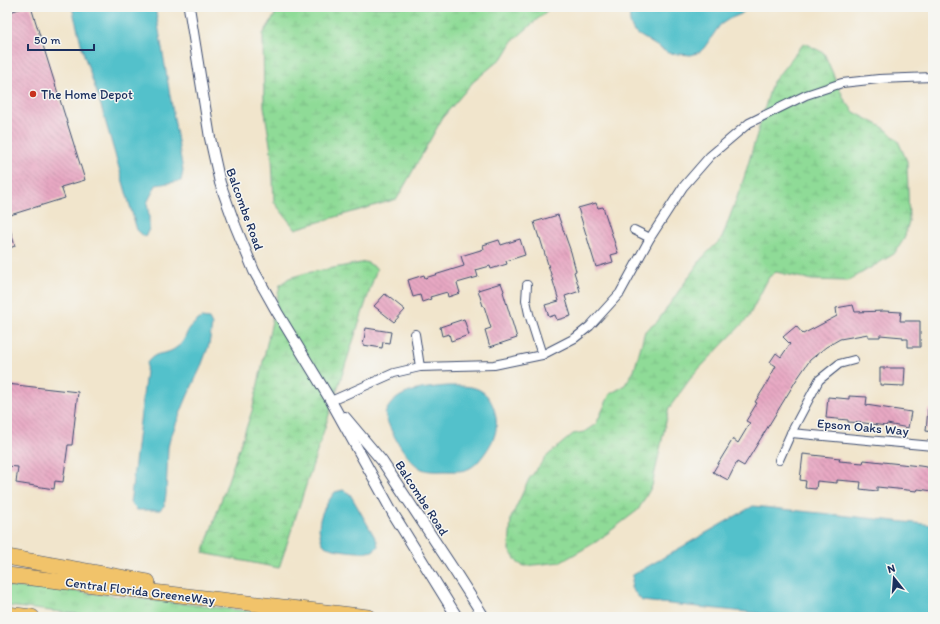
<svg xmlns="http://www.w3.org/2000/svg" width="940" height="624" viewBox="0 0 940 624" font-family="Itim,sans-serif">
<defs>
<pattern id="grass-tufts" width="24" height="20" patternUnits="userSpaceOnUse"><rect width="24" height="20" fill="#8fdb97"/><path d="M3 7l-1-3M5 7V3M7 7l1-3M15 17l-1-3M17 17v-4M19 17l1-3" fill="none" stroke="#7bbc85"/></pattern>
<pattern id="wetland-marsh" width="20" height="14" patternUnits="userSpaceOnUse"><rect width="20" height="14" fill="#8fdb97"/><path d="M1 5h8M5 5V1M11 12h8M15 12V8" fill="none" stroke="#7bbc85"/></pattern>
<pattern id="building-back-hatch" width="6" height="6" patternUnits="userSpaceOnUse"><rect width="6" height="6" fill="#e8a8c3"/><path d="M-1 5l2 2M0 0l6 6M5-1l2 2" fill="none" stroke="#bb89a2"/></pattern>
</defs>
<rect width="100%" height="100%" fill="#f6f6f2"/>
<filter id="ink" filterUnits="userSpaceOnUse"><feTurbulence type="fractalNoise" baseFrequency=".025" numOctaves="2"/><feDisplacementMap in="SourceGraphic" scale="8" xChannelSelector="R" yChannelSelector="G"/><feConvolveMatrix kernelMatrix="1 2 1 2 8 2 1 2 1" color-interpolation-filters="sRGB"/></filter>
<filter id="wash" filterUnits="userSpaceOnUse"><feTurbulence type="fractalNoise" baseFrequency=".012" numOctaves="4" result="noise"/><feDisplacementMap in="SourceGraphic" scale="16" xChannelSelector="R" yChannelSelector="G"/><feGaussianBlur stdDeviation="0.9" result="paint"/><feColorMatrix in="noise" values="0 0 0 0 0 0 0 0 0 0 0 0 0 0 0 0 0 1.4 0 .05"/><feComposite in="paint" operator="in"/></filter>
<g filter="url(#wash)">
<rect width="100%" height="100%" fill="#f1e5cc"/>
<path fill="url(#grass-tufts)" stroke="#55857a" d="M7 586 37 589V587L300 617H105L7 606Z"/>
<g fill="url(#wetland-marsh)" stroke="#55857a">
<path d="M273 7H551L513 41 504 56 473 82 443 117 397 199 295 229 274 202 272 157 264 106 263 34 275 15Z"/>
<path d="M804 43 824 53 844 99 854 112 886 129 898 141 907 161 909 221 904 239 894 254 848 281 812 280 776 272 769 277 748 318 693 375 669 408 652 486 638 510 596 542 561 562 524 566 518 563 509 550 511 518 529 479 547 456 573 434 584 432 596 424 610 394 624 386 634 371 645 331 657 322 702 258 722 238 744 178 772 83Z"/>
<path d="M366 262 377 268 279 568 203 553 252 411 280 285 289 278 306 273Z"/>
</g>
<g fill="#53c1cb" stroke="#377894">
<path d="M72 7H155L183 171 181 181 156 185 147 203 149 215V229L145 237 137 230 99 99 84 55Z"/>
<path d="M630 7H749L741 14 729 19 720 25 704 48 700 52 691 55 668 53 634 32C629 24 629 17 630 7Z"/>
<path d="M201 318 209 319 212 325 209 345 200 369 187 397 170 439 168 447 166 495 164 506 160 510H137L130 503 131 496 147 363C157 349 165 357 177 347 184 343 185 336 189 329 192 325 197 321 201 318Z"/>
<path d="M448 386C459 386 474 385 483 392 494 400 499 421 495 434 493 443 479 464 470 468 463 472 454 471 446 471 438 471 429 472 422 469 407 462 389 430 385 414 394 389 426 388 448 386Z"/>
<path d="M343 490 350 494 377 541 378 546C376 549 372 552 368 552 360 553 331 550 325 546 323 544 321 540 321 538 315 521 325 505 335 492Z"/>
<path d="M753 506 933 525V617H793L642 601 631 588 633 575Z"/>
</g>
<g id="blocks">
<g fill="url(#building-back-hatch)">
<path d="M25 7H31L85 180 61 187 65 198 7 216V13Z"/>
<path d="M596 203 598 208 603 207 618 253 611 255 613 262 596 267 578 208Z"/>
<path d="M558 215 571 252 576 271 574 272 580 291 565 296 571 316 557 320 555 315 549 317 545 305 559 301 540 238H539L534 222Z"/>
<path d="M9 226 15 246 7 249V227Z"/>
<path d="M520 239 525 255 506 261 507 264 491 269 490 266 476 270 478 277 457 283 460 293 448 297 447 292 430 297 431 299 422 302 420 295 413 297 408 280 424 275 425 278 464 266 461 256 484 249 483 245 499 240 501 245Z"/>
<path d="M501 283 504 291 503 292 517 338 490 347 485 330 491 328 484 306H483L478 290Z"/>
<path d="M385 294 405 310 394 322 374 306Z"/>
<path d="M853 305 855 312 884 311 901 312 900 321H920V347H908V339H903V337L880 335V337H868V334L840 339 826 347 810 360 797 379 744 466 737 462 728 480 713 472 722 457 733 439 738 443 750 423 746 421 757 403 755 402 764 388 776 366 770 362 776 353 781 357 790 344 783 337 796 326 803 334 837 316 836 308Z"/>
<path d="M464 319 469 335 451 341 449 334 442 336 440 327Z"/>
<path d="M366 328 391 332 389 343 383 342 382 348 363 345Z"/>
<path d="M880 368H905L904 386 880 385Z"/>
<path d="M7 384 78 392 72 445H68L63 482 55 481 54 489 16 483 18 467 7 466Z"/>
<path d="M849 396 867 397 866 405 911 412 908 428 887 424 886 426 864 423 848 422V420L826 418 828 397 849 399Z"/>
<path d="M928 409H933V432L926 431Z"/>
<path d="M803 454 840 458 839 461 863 463 864 460 920 466 933 468V491L918 489 917 491 877 487V491L860 489 861 482 837 480V483L817 481 816 489 805 488 806 481 800 480Z"/>
</g>
</g>
</g>
<g filter="url(#ink)">
<use href="#blocks" fill-opacity="0" stroke="#3b4a6e" stroke-width="1"/>
<g fill="none" stroke-linecap="round" stroke-linejoin="round">
<g stroke="#3b4a6e" stroke-width="10">
<g id="minor">
<path d="M634 230 650 238"/>
<path d="M527 285 526 300 529 314 542 355"/>
<path d="M415 334 420 367"/>
<path d="M331 401 394 373 420 367 494 365 542 355 575 338 590 326 620 293 650 238 683 187 710 156 749 123 806 95 842 83 879 79 933 77"/>
<path d="M791 433 933 446"/>
<path d="M779 460 791 433 819 380 839 364 854 360"/>
</g>
</g>
<g stroke="#3b4a6e" stroke-width="12">
<g id="tertiary">
<path d="M189 7 210 138 220 183 235 225 254 271 277 312 331 401 394 515 457 617"/>
<path d="M345 417 382 461 454 570 484 617"/>
</g>
</g>
<g stroke="#3b4a6e" stroke-width="16">
<g id="motorway">
<path d="M7 557 148 582"/>
<path d="M7 575 368 617"/>
<path d="M7 614 32 617"/>
</g>
</g>
<use href="#minor" stroke="#fff" stroke-width="8"/>
<use href="#tertiary" stroke="#fff" stroke-width="10"/>
<use href="#motorway" stroke="#f1c36a" stroke-width="15"/>
</g>
</g>
<circle fill="#c8321e" stroke="#f6f6f2" stroke-width="1.5" cx="33" cy="94" r="4"/>
<g text-anchor="middle" dominant-baseline="central" stroke-width="3" stroke-linejoin="round" paint-order="stroke">
<g font-size="13" fill="#1b2f5e" stroke="#f6f6f2" text-anchor="start">
<text x="41" y="94">The Home Depot</text>
</g>
<g font-size="13" fill="#1b2f5e" stroke="#f6f6f2">
<text transform="translate(245 209) rotate(70)">Balcombe Road</text>
<text transform="translate(863 427) rotate(5)">Epson Oaks Way</text>
<text transform="translate(422 498) rotate(57)">Balcombe Road</text>
<text transform="translate(140 591) rotate(7)">Central Florida GreeneWay</text>
</g>
</g>
<rect width="940" height="624" fill="none" stroke="#f6f6f2" stroke-width="24"/>
<g transform="translate(894 578) rotate(343)" stroke="#f6f6f2" stroke-width="3" paint-order="stroke">
<path d="M0-3L7 15L0 10L-7 15Z" fill="#1b2f5e"/>
<text y="-6" font-size="11" font-weight="bold" text-anchor="middle" fill="#1b2f5e">N</text>
</g>
<path d="M28 44v6h66v-6" fill="none" stroke="#1b2f5e" stroke-width="2"/>
<text x="34" y="44" font-size="12" fill="#1b2f5e" stroke="#f6f6f2" stroke-width="3" paint-order="stroke">50 m</text>
</svg>
